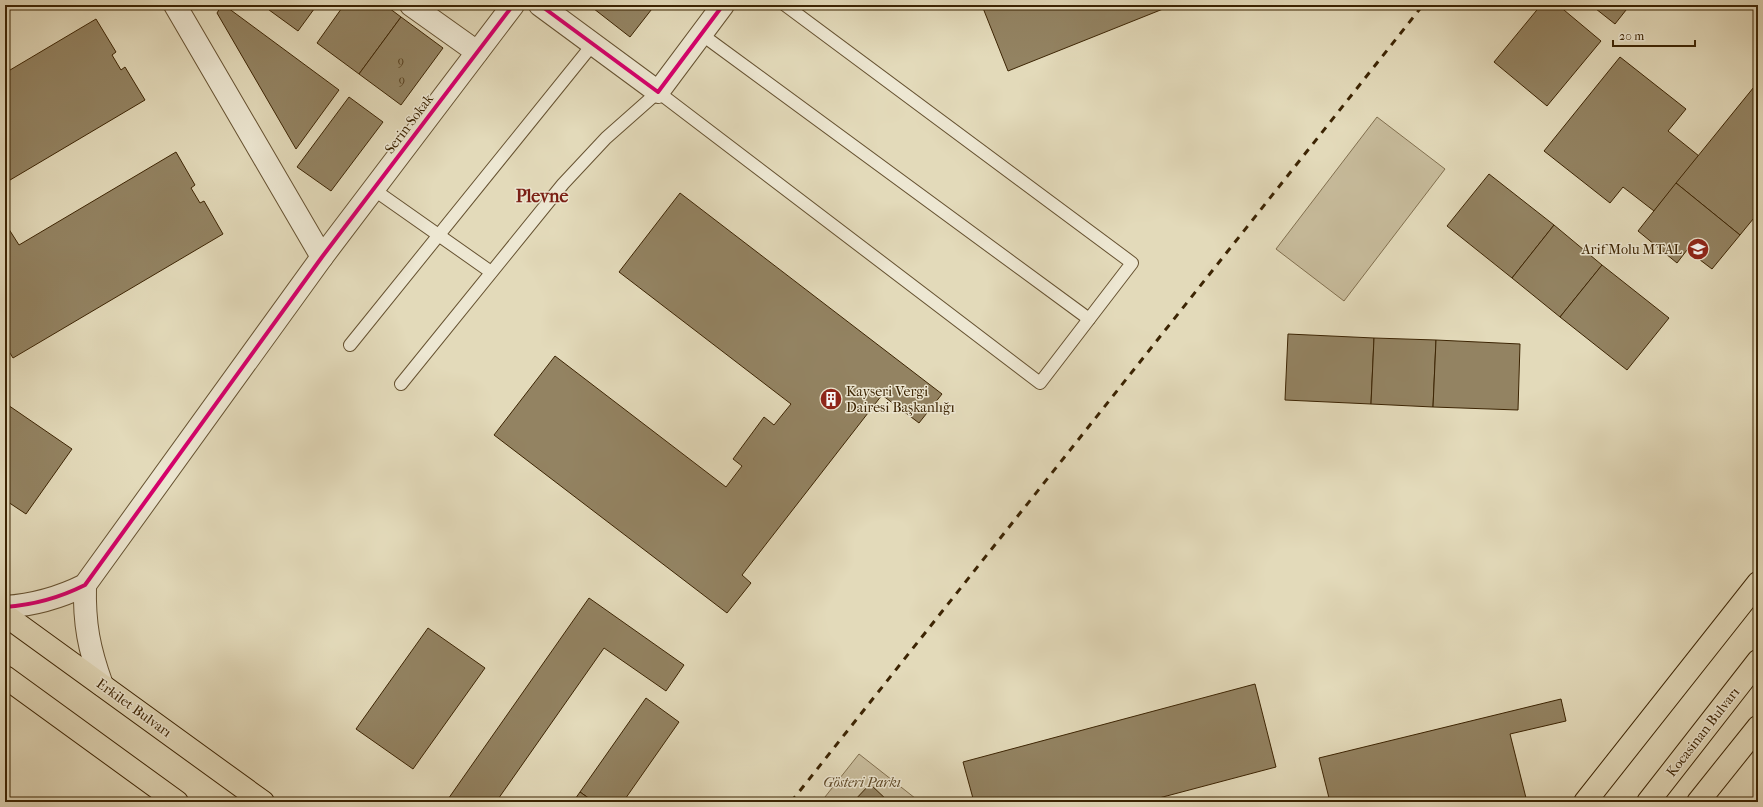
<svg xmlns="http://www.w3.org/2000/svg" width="1763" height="807" viewBox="0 0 1763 807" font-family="'IM FELL French Canon',serif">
<rect width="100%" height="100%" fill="#e3daba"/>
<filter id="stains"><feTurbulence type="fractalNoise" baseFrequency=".005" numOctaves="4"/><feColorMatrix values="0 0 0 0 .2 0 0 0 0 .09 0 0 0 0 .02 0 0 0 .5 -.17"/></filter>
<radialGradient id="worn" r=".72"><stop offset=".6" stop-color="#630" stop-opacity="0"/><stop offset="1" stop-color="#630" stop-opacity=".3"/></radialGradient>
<g fill="#c7bb9b" stroke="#82704f">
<path d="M1377 117 1445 169 1344 301 1276 249Z"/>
<path d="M859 754 920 802H821Z"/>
</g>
<g fill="#938362" stroke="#3c2403">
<path d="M222 5H224L339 90 296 149 217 13Z"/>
<path d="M266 5H317L298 31 265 7Z"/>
<path d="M344 5H385L401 17 359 74 317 43Z"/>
<path d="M589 5H655L630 37Z"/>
<path d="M990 5H1173L1008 71 983 8Z"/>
<path d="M1541 5H1558L1601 41 1547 106 1494 62Z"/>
<path d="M1591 5H1630L1615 24Z"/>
<path d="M401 17 443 48 401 105 359 74Z"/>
<path d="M96 19 116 52 112 55 121 70 125 67 145 100 5 183V73Z"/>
<path d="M1620 57 1686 109 1668 131 1699 156 1654 211 1623 187 1610 203 1544 151Z"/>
<path d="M1758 82V213L1740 235 1676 183Z"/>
<path d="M349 97 383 122 331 191 297 167Z"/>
<path d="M176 152 195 185 191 188 200 203 204 201 223 234 13 358 5 345V223L19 245Z"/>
<path d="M1489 174 1554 225 1512 278 1447 226Z"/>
<path d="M1676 183 1740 235 1712 269 1687 250 1677 263 1638 231Z"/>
<path d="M680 193 942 394 919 423 882 395 742 575 751 583 727 613 494 435 555 356 726 487 742 466 733 459 764 417 774 425 791 404 619 272Z"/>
<path d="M1554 225 1602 265 1560 317 1512 278Z"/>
<path d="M1602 265 1669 318 1627 370 1560 317Z"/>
<path d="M1288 334 1374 338 1371 404 1285 400Z"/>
<path d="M1374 338 1436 340 1433 407 1371 404Z"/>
<path d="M1436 340 1520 344 1518 410 1433 407Z"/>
<path d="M5 403 72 449 26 514 5 500Z"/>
<path d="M589 598 684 665 666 691 604 648 496 802H446Z"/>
<path d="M428 628 485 668 413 769 356 729Z"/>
<path d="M1255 684 1276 767 1144 802H974L963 762Z"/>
<path d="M646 698 679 722 623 802H594L580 792Z"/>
<path d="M1561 699 1566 721 1510 734 1527 802H1330L1319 758Z"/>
<path d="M870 784 889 802H853Z"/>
<path d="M580 792 594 802H573Z"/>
</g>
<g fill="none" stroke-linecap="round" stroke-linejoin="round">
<g stroke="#665231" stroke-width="14">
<g id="service">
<path d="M701 34 1089 319"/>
<path d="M373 189 491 272"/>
<path d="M350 345 593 44"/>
<path d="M401 384 563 184 606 138 658 92 1040 383 1132 263 785 5"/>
</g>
</g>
<g stroke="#665231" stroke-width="24">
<g id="minor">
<path d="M175 5 322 257"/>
<path d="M411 5 477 52"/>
<path d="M540 5 658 92 723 5"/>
<path d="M85 585C84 624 89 649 102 685"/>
<path d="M5 607C34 605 59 598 85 585L322 257 513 5"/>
</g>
</g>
<g stroke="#3c2403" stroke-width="24">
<g id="primary">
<path d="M5 615 263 802"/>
<path d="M5 677 177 802"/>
</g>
</g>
<g stroke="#3c2403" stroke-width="24">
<g id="trunk">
<path d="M1585 802 1758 583"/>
<path d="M1648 802 1758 661"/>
<path d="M1698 802 1758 727"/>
</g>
</g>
<use href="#service" stroke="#ede7d2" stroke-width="12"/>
<use href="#minor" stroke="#ede7d2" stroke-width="22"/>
<use href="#primary" stroke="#e3daba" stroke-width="22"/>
<use href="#trunk" stroke="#e3daba" stroke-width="22"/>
<path stroke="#3c2403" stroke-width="3" stroke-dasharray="7 7" stroke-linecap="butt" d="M791 802 1423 5"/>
<g stroke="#ede7d2" stroke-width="6">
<g id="cycleway">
<path d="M540 5 658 92 723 5"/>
<path d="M5 607C34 605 59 598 85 585L322 257 513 5"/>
</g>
</g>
<use href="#cycleway" stroke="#d6006c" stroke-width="4"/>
</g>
<defs>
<g id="school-disc" transform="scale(1.15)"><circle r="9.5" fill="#8f2418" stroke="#ede7d2"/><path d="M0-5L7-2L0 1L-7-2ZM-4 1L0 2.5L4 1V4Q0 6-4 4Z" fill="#fff"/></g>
<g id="building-disc" transform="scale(1.15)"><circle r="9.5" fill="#8f2418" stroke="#ede7d2"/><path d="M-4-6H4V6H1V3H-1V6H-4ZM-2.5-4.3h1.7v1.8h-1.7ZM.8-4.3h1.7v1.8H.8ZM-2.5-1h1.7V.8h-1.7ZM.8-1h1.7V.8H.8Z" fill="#fff"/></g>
</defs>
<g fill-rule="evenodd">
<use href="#school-disc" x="1698" y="249"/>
<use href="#building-disc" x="831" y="399"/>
</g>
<g text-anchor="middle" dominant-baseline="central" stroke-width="3" stroke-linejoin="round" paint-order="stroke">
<g font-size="12" fill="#523c1b">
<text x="401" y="61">9</text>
<text x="402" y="80">9</text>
</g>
<g font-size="14" fill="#3c2403" stroke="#ede7d2">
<text transform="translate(409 124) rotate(-53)">Serin Sokak</text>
<text transform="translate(134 708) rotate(36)">Erkilet Bulvarı</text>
<text transform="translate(1703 732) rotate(-52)">Kocasinan Bulvarı</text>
</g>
<g font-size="14" fill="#3c2403" stroke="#ede7d2" text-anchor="end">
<text x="1682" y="249">Arif Molu MTAL</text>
<text x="846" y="391" text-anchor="start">Kayseri Vergi<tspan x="846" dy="16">Dairesi Başkanlığı</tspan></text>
</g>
<g font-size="14" font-style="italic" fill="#5f4a29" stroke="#ede7d2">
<text x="862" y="782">Gösteri Parkı</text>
</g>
<g font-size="18" font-weight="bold" fill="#7a1f14" stroke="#ede7d2">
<text x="542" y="196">Plevne</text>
</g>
</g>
<rect width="1763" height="807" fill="none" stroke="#e3daba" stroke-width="20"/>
<rect x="6" y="6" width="1751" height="795" fill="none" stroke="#3c2403" stroke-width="2"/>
<rect x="10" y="10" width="1743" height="787" fill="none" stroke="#3c2403"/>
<path d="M1613 40v6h82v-6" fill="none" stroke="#3c2403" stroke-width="2"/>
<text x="1619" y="40" font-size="12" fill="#3c2403" stroke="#ede7d2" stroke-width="3" paint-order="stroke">20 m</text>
<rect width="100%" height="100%" filter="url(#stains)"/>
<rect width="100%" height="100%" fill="url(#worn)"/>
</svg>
